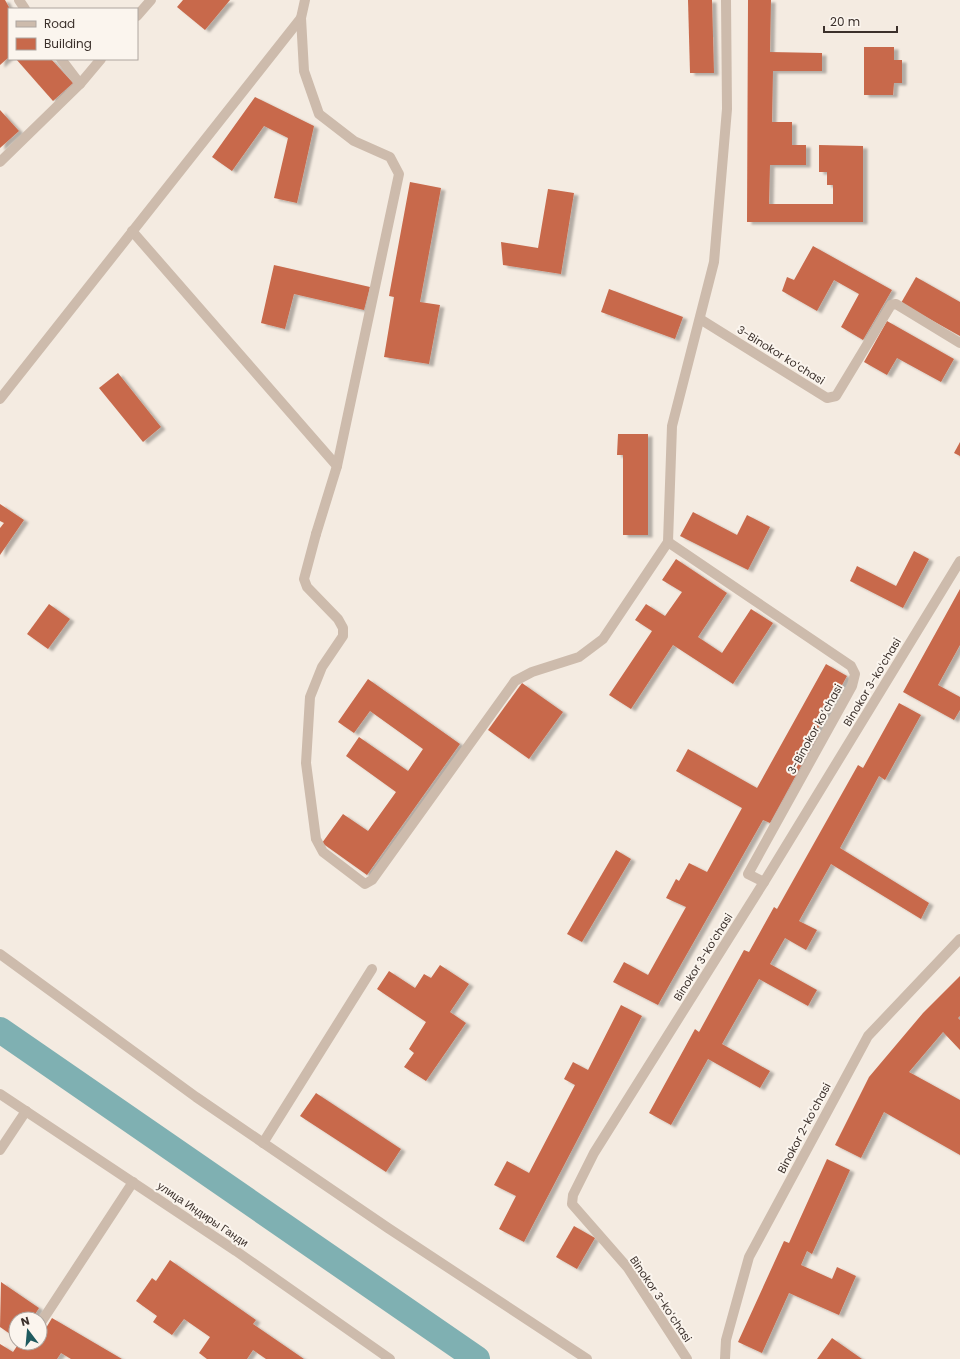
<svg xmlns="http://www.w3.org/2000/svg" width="960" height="1359" viewBox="0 0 960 1359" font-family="Poppins,sans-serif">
<defs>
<filter id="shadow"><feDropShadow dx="4.5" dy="2.5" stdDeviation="1" flood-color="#0004"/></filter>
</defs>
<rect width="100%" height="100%" fill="#f4ebe1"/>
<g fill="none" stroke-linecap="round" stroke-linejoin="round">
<path stroke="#7fb0b2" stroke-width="26" d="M0 1030 477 1359"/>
</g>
<g fill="#c8694b" filter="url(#shadow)">
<path d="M0 0H5L10 9 9 57 0 65Z"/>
<path d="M183 0H230L205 30 177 7Z"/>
<path d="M688 0H712L714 73H690Z"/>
<path d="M748 0H771L770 52 822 53V71H773L772 122H792V145H806V165H770L769 204H833V185H827V172H819V145L863 146V222H747Z"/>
<path d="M864 47H894V60H902V83H894L893 95H864Z"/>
<path d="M16 59H51L73 83 53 101Z"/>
<path d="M255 97 314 126 297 203 274 198 288 138 264 126 232 171 212 157Z"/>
<path d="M0 110 19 131 0 148Z"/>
<path d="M410 182 441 188 420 302 440 305 429 364 384 357 394 297 389 296Z"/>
<path d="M548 189 574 193 561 274 503 265 501 242 538 248Z"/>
<path d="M813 246 892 290 863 340 841 327 859 294 834 280 817 311 782 291 787 277 794 280Z"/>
<path d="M274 265 370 287 364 310 294 294 285 329 261 323Z"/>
<path d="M916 277 960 302V336L901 303Z"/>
<path d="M609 289 683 317 675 339 601 312Z"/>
<path d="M887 321 954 359 941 382 897 358 887 375 864 362Z"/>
<path d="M118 373 161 427 143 442 99 388Z"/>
<path d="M618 434H648V535H623V455H617Z"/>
<path d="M960 442V456L954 453Z"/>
<path d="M0 504 24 520 0 555V528L4 523 0 521Z"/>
<path d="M693 512 737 535 747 515 770 527 748 570 680 536Z"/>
<path d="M914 551 929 559 903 608 850 581 857 566 896 586Z"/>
<path d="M676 559 727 593 698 637 722 653 751 609 773 623 733 684 673 645 631 709 609 695 652 631 635 620 646 604 665 616 682 592 662 580Z"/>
<path d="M960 589V645L938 685 960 697V710L954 720 903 692Z"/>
<path d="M49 604 70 619 48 649 27 634Z"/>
<path d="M826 664 847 676 816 732 819 733 770 823 763 820 658 1005 613 982 624 962 648 975 686 907 666 898 676 879 679 881 689 863 707 872 742 808 676 771 688 749 757 788Z"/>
<path d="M368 679 460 744 367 875 322 843 343 814 368 831 396 792 346 756 359 737 408 771 423 749 370 711 354 733 338 722Z"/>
<path d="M522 683 563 712 529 759 488 730Z"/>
<path d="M899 703 921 715 885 780 879 776 840 848 929 903 921 919 831 864 799 921 817 930 806 950 785 938 770 964 817 990 808 1006 759 979 722 1044 770 1071 760 1088 708 1059 671 1125 649 1113 695 1029 699 1032 744 950 749 952 774 907 777 909 858 765 863 768Z"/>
<path d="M616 850 631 859 582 942 567 934Z"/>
<path d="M440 965 469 984 450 1012 466 1023 426 1081 404 1067 414 1053 409 1049 426 1022 377 989 389 971 415 988 424 974 431 978Z"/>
<path d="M960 976V1016L958 1018 960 1020V1050L943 1032 909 1072 960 1100V1155L884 1112 861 1158 835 1145 869 1077 923 1013Z"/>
<path d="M621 1005 642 1016 524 1242 499 1229 516 1196 494 1185 507 1161 529 1173 575 1085 564 1079 573 1062 588 1070Z"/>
<path d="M316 1093 401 1149 386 1172 300 1116Z"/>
<path d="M827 1159 850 1170 812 1254 807 1251 801 1265 832 1279 837 1267 856 1276 839 1315 789 1293 762 1353 738 1342 784 1241 789 1243Z"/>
<path d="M574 1226 595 1238 577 1269 556 1257Z"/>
<path d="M170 1260 256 1320 253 1324 304 1359H266L253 1350 247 1359H207L199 1353 210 1337 184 1319 172 1335 153 1322 157 1316 136 1301 152 1278 156 1281Z"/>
<path d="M1 1282 39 1308 32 1319H16V1338L0 1327Z"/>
<path d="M52 1318 122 1359H71L61 1353 57 1359H0V1344L13 1352 17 1346 29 1343 35 1347 37 1343H40V1338Z"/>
<path d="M832 1338 862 1359H817Z"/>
</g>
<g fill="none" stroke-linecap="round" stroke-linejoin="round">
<g stroke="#cdbbac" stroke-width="10">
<path d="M19 0 25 9"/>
<path d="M305 0 301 18 304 71 319 114 354 141 390 157 399 174 337 466 316 534"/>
<path d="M137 16 151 0"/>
<path d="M61 59 80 84"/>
<path d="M0 162 80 84 101 59"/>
<path d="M132 231 337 466"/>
<path d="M0 399 301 18"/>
<path d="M263 1143 372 969"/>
<path d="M0 1150 26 1111"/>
<path d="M40 1324 133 1182"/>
</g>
<g stroke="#cdbbac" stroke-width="10">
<path d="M700 319 827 398 836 396 891 305 896 304 960 343"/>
<path d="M316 534 304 579 307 587 338 619 343 628V636L322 667 310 697 306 763 316 839 323 852 365 884 372 880 515 681 532 672 579 657 603 639 668 542 672 426 714 262 727 109 726 0"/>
<path d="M668 542 851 666 855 674 852 686 748 874 764 882"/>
<path d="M0 954 196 1097 388 1228 587 1359"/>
<path d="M0 1094 236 1251 390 1359"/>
<path d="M687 1359 628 1268 572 1204 573 1195 594 1153 764 882 960 561"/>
<path d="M725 1359 726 1340 749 1257 868 1036 960 939"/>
</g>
</g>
<g text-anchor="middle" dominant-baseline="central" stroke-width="4" stroke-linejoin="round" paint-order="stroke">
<g font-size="11" fill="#3b302b" stroke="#fbf5ee">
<text transform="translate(781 355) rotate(32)">3-Binokor koʻchasi</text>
<text transform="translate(872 682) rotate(-59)">Binokor 3-koʻchasi</text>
<text transform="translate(815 729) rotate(-61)">3-Binokor koʻchasi</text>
<text transform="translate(703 957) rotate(-58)">Binokor 3-koʻchasi</text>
<text transform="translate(804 1128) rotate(-62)">Binokor 2-koʻchasi</text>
<text transform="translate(203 1214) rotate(34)">улица Индиры Ганди</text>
<text transform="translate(661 1299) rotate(56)">Binokor 3-koʻchasi</text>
</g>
</g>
<rect x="8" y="8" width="130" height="52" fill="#fbf5ee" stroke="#aea6a0"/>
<rect x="16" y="21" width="20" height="6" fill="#cdbbac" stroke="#aea6a0"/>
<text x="44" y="28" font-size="12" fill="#3b302b">Road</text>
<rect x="16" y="38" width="20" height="12" fill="#c8694b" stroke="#aea6a0"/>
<text x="44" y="48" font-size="12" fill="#3b302b">Building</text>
<g transform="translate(28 1331) rotate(344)"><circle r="19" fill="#fbf5ee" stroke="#aea6a0"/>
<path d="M0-3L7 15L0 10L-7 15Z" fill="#1f5a5e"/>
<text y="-6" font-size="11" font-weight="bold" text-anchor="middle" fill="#3b302b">N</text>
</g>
<path d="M824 26v6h73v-6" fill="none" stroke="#3b302b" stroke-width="2"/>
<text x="830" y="26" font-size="12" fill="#3b302b" stroke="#fbf5ee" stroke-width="3" paint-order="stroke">20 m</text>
</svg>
